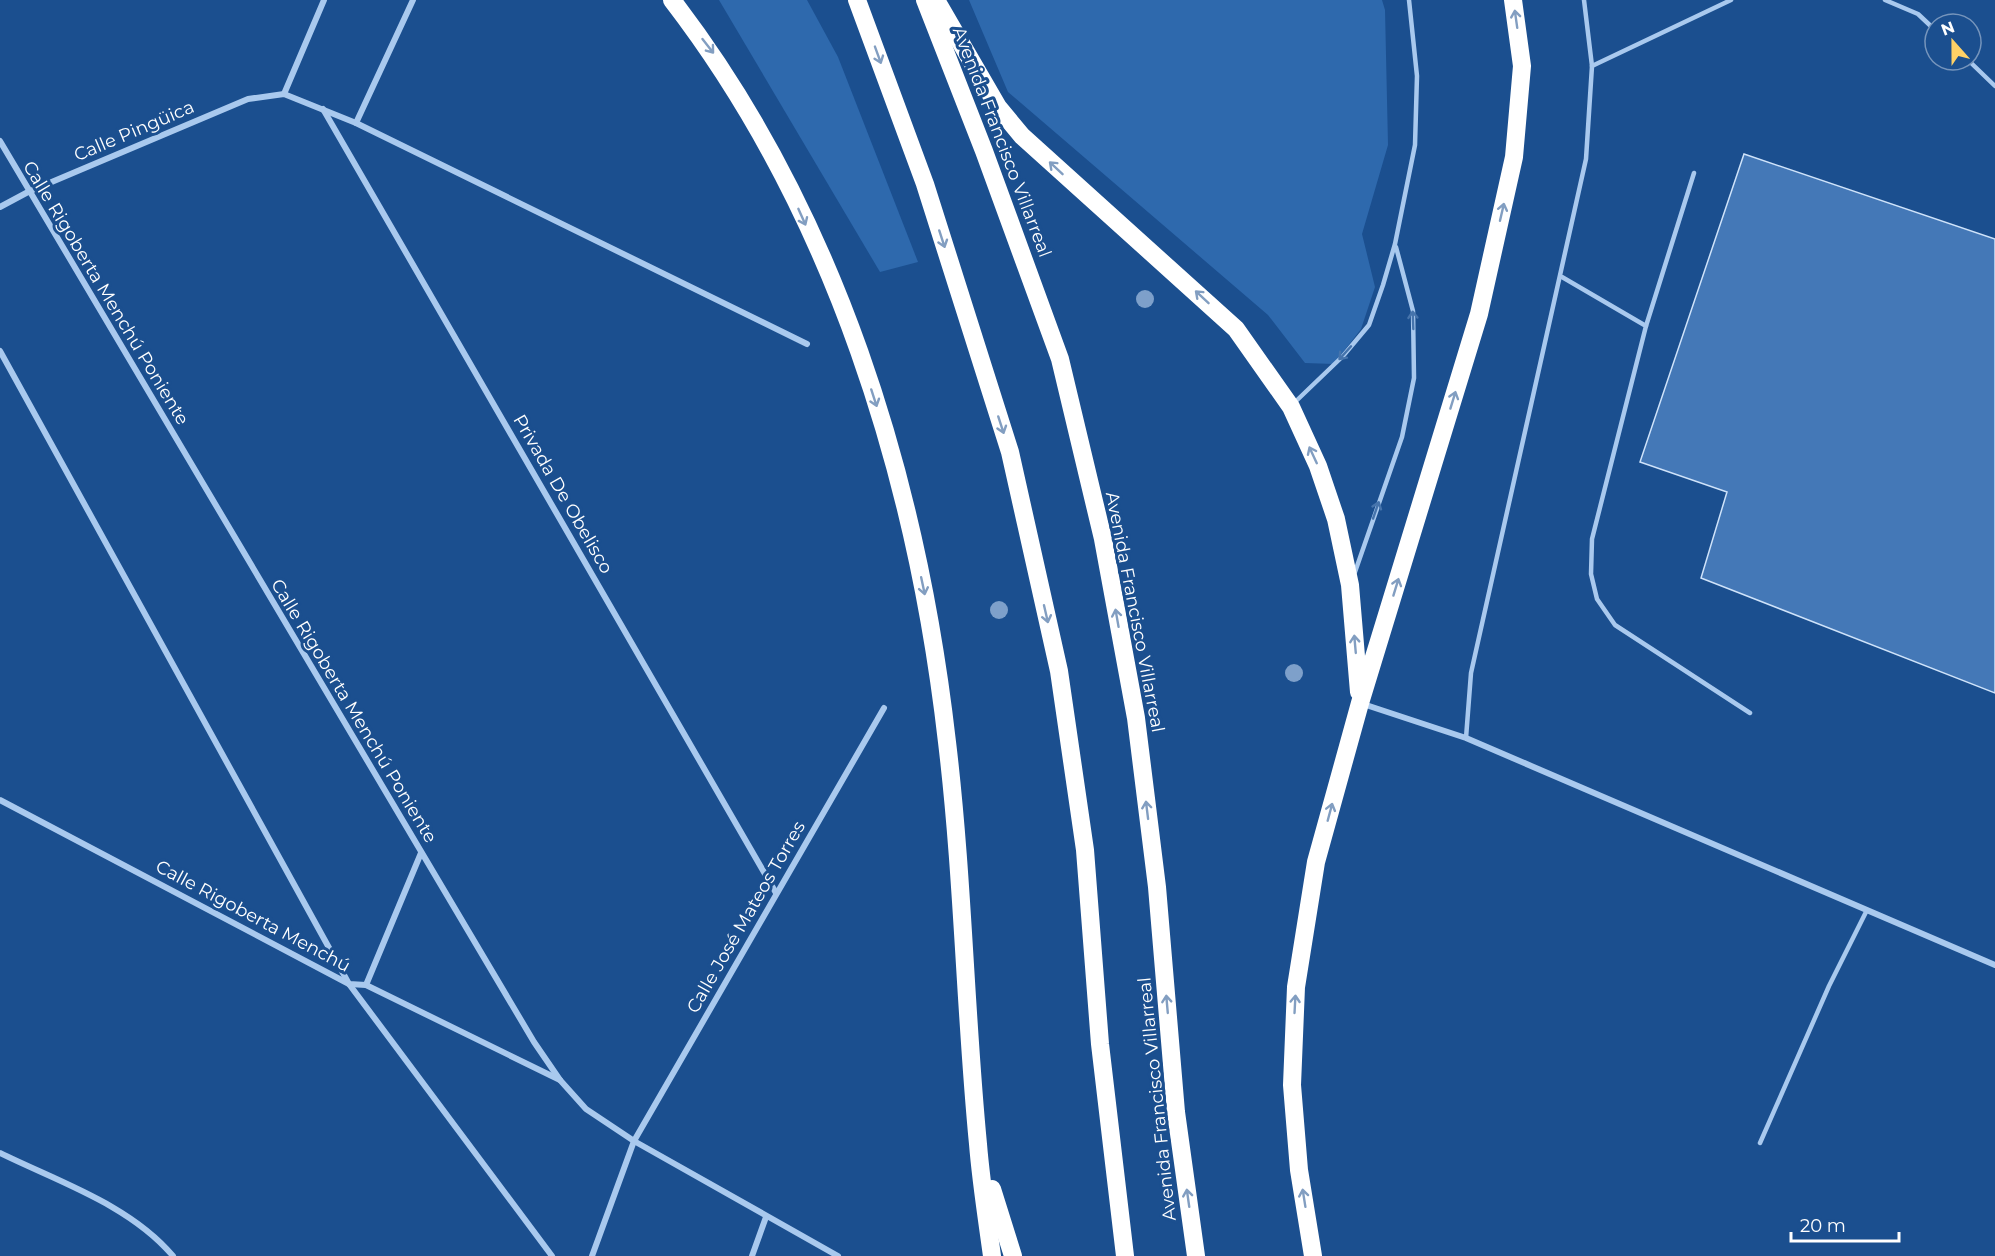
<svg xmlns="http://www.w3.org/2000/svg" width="1995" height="1256" viewBox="0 0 1995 1256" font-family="Montserrat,sans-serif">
<rect width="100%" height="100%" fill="#1b4f8f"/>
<g fill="#2e69ad">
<path d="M719 0H807L838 57 918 262 880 272Z"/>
<path d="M969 0H1382L1385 10 1388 145 1362 234 1375 287 1361 329 1334 364 1305 363 1268 315 1008 92Z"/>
</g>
<path fill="#4478b7" stroke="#cfe3fa" stroke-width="1.5" d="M1744 154 1995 239V693L1701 578 1727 492 1640 462Z"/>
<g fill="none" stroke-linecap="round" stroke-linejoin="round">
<g stroke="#a9c9ee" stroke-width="4.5">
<path d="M1885 0 1918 14 1935 30"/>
<path d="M1968 60 1995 86"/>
<path d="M1592 66 1731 0"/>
<path d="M1562 277 1646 326 1592 539 1591 574 1597 599 1615 625 1750 713"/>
<path d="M1646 326 1694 173"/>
<path d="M1293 404 1343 356 1369 325 1383 285 1395 244 1415 145 1417 76 1409 0"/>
<path d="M1355 572 1402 437 1414 378 1413 311 1396 247"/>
<path d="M1466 738 1471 673 1586 159 1592 66 1584 0"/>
<path d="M1760 1143 1829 986 1867 910"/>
</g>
<g stroke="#a9c9ee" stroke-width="6">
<path d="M284 94 324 0"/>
<path d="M323 109 776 893"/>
<path d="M356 123 413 0"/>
<path d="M0 141 534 1042 560 1080 586 1109 634 1141 838 1256"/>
<path d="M0 207 28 192 248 99 284 94 356 123 807 344"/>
<path d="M0 351 349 984 552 1256"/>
<path d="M1363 704 1466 738 1995 965"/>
<path d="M0 800 349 984 366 985 560 1080"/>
<path d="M366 985 421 853"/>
<path d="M0 1153C59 1182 130 1205 173 1256"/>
<path d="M592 1256 634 1141 884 708"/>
<path d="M752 1256 766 1217"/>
</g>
<g stroke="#fff" stroke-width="18">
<path d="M672 0C835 212 917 479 947 742 963 875 965 1010 978 1144 981 1182 987 1219 992 1256"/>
<path d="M857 0 925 184 1010 452 1059 671 1085 850 1100 1044 1125 1256"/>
<path d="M925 0 984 151 1060 359 1103 539 1136 718 1157 887 1176 1112 1196 1256"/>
<path d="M936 0 998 107 1022 136 1236 329 1291 407 1318 466 1336 519 1350 585 1359 692"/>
<path d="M992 1189 1013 1256"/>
<path d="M1313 1256 1299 1170 1292 1085 1296 987 1316 862 1360 703 1479 314 1514 157 1522 66 1513 0"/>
</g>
</g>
<g fill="#7ea0ca">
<circle cx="1145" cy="299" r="9"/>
<circle cx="999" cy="610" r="9"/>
<circle cx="1294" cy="673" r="9"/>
</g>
<defs><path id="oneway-shaft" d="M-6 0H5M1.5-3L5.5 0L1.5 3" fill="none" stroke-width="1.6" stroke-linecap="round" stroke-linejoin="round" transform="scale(1.5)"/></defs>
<g stroke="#829ec1">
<use href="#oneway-shaft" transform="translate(1516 19) rotate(-98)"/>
<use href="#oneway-shaft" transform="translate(708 46) rotate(52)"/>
<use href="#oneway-shaft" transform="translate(878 55) rotate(70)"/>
<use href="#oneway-shaft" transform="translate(1056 168) rotate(-137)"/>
<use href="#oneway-shaft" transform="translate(1502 212) rotate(-77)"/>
<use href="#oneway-shaft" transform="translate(802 217) rotate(66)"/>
<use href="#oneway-shaft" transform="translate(942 239) rotate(72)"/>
<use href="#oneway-shaft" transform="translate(1202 297) rotate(-137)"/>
<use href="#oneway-shaft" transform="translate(874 398) rotate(72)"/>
<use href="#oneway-shaft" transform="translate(1453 400) rotate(-73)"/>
<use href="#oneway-shaft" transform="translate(1001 425) rotate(72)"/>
<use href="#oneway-shaft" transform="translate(1313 455) rotate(-115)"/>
<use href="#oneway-shaft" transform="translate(923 586) rotate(78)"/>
<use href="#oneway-shaft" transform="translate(1396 587) rotate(-73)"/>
<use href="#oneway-shaft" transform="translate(1046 614) rotate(77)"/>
<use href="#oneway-shaft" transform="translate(1117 618) rotate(-100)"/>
<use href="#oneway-shaft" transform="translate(1355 644) rotate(-95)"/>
<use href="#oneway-shaft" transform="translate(1147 810) rotate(-97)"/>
<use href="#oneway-shaft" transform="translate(1330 812) rotate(-75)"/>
<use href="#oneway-shaft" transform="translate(1167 1004) rotate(-95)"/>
<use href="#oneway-shaft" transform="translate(1295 1004) rotate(-87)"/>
<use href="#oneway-shaft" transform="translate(1188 1198) rotate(-98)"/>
<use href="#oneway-shaft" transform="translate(1304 1198) rotate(-99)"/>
</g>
<g stroke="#4674ac">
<use href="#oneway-shaft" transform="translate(1413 320) rotate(-92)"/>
<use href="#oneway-shaft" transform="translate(1345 353) rotate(132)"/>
<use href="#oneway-shaft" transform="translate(1376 510) rotate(-71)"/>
</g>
<g text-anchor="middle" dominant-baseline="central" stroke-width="6" stroke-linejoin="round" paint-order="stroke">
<g font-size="18" fill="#fff" stroke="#1b4f8f">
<text transform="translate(134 131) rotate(-23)">Calle Pingüica</text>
<text transform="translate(1002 142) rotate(69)">Avenida Francisco Villarreal</text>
<text transform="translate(106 293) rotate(59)">Calle Rigoberta Menchú Poniente</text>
<text transform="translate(563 494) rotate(60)">Privada De Obelisco</text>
<text transform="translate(1135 612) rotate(79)">Avenida Francisco Villarreal</text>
<text transform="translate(354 711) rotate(59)">Calle Rigoberta Menchú Poniente</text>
<text transform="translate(253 916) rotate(28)">Calle Rigoberta Menchú</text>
<text transform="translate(746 917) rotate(-60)">Calle José Mateos Torres</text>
<text transform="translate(1157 1099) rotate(-96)">Avenida Francisco Villarreal</text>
</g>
</g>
<g transform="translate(1953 42) rotate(339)"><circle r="28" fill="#1b4f8f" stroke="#7695bc" stroke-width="1.5"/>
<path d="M0-4.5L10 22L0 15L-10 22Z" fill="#ffd166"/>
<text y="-9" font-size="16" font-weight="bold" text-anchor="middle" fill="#ffffff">N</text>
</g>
<path d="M1791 1232v9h108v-9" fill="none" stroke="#ffffff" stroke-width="3"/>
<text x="1800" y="1232" font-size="18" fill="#ffffff" stroke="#1b4f8f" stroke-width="4.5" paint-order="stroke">20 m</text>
</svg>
